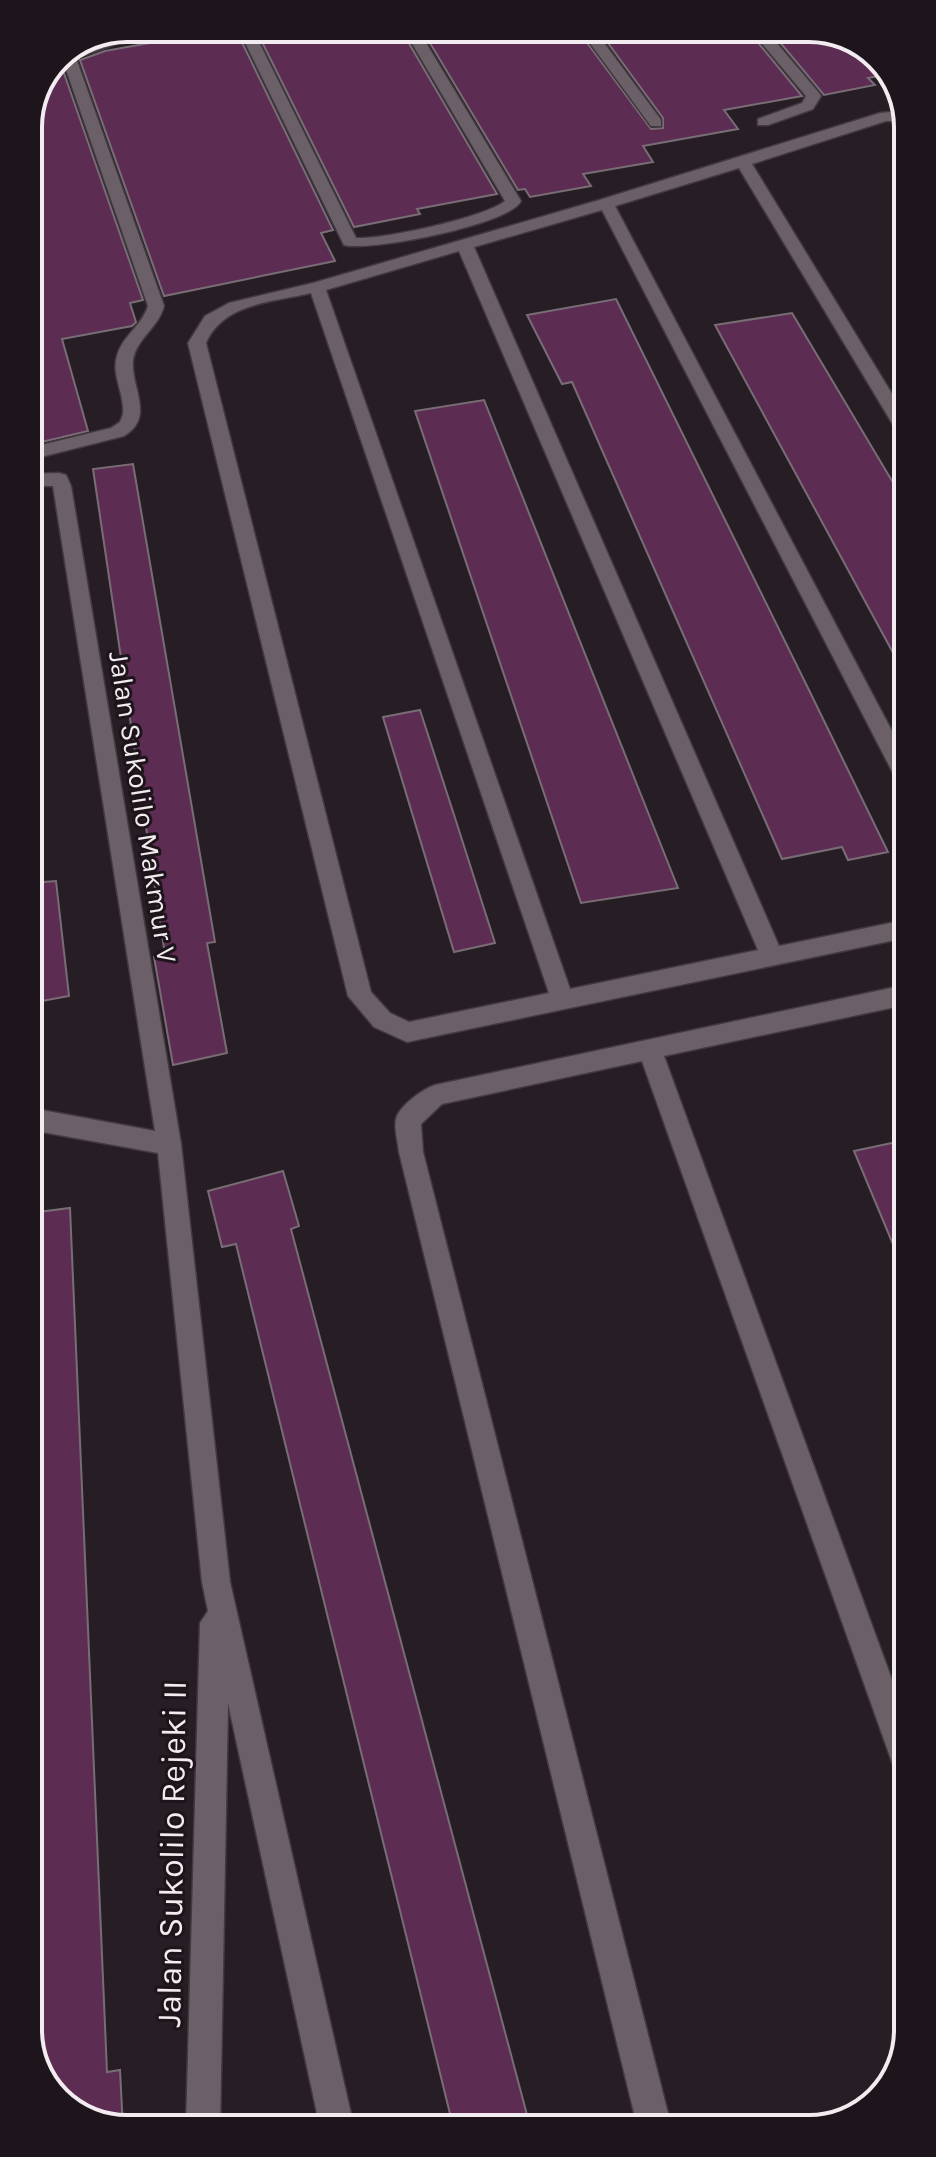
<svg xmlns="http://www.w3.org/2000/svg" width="936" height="2157" viewBox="0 0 936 2157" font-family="Karla,sans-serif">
<rect width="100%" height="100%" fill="#271e25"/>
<g fill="#5d2c53" stroke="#786d75" stroke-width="2">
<path d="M193 28H235L333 230 321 233 335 261 164 296 80 60 105 51 161 41 157 34Z"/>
<path d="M255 28H400L497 194 417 209 420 214 354 227Z"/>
<path d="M421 28H576L651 129 663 128V118L597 28H746L802 96 724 110 738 129 643 146 653 162 583 174 591 186 530 197 525 189 518 190Z"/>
<path d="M768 28H816L870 49 888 74 868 78 875 85 824 95Z"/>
<path d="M56 59H59L143 300 130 303 136 322 132 326 62 339 88 431 29 445V248L37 247 28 217V121Z"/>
<path d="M616 299 808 688 888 852 848 860 842 847 782 859 572 382 562 384 527 315Z"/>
<path d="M792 313 904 501V673L715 325Z"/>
<path d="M484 400 655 830 678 888 581 903 415 411Z"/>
<path d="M133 464 215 942 207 943 227 1053 173 1065 154 957 165 955 93 469Z"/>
<path d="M420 710 456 821 495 943 454 952 383 717Z"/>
<path d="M56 881 69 996 31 1003 30 883Z"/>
<path d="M906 1140V1273H905L854 1151Z"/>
<path d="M283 1171 299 1226 291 1229 530 2126H453L236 1244 222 1247 208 1191Z"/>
<path d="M70 1208 107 2072 120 2070 123 2129 66 2108 33 2062 31 1213Z"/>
</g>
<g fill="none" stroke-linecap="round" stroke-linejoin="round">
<g stroke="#423a40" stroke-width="3">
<g id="street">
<path d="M139 28H160L76 58 164 306C159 327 136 339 133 360 130 387 156 417 124 436L29 460V448L111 428 120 422 123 414C125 394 111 375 117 356 122 336 142 326 148 306L61 55Z"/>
<path d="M238 28H252L356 238C382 240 486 217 505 201L403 28H417L521 201C511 224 371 252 344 245Z"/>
<path d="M579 28H593L661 120V126H651Z"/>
<path d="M749 28H764L819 93 821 96 813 109 768 125H758V119L802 103 806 96Z"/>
<path d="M903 111V121H886L752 164 903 412 904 434 895 428 739 168 615 206 904 754V781L897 779 893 773 602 210 474 247 779 946 905 920V938L407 1042 374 1027 348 996 188 343 205 316 229 303 313 283 596 201 880 113ZM459 251 758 950 570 989 326 290ZM311 293 549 993 409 1022 390 1013 371 992 206 343C223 303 273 302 311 293Z"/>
<path d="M59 473 66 475 71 486 181 1144 230 1582 354 2127H320L228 1703 220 2128H186L200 1623 208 1611 202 1582 158 1153 31 1130V1108L155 1131 53 486H29V474Z"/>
<path d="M905 985V1005L664 1056 907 1721V1777L896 1773 892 1762 642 1061 442 1104 421 1124 423 1152 671 2125H637L399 1152C398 1142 394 1129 396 1119 399 1106 423 1089 435 1085Z"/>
</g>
</g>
<use href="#street" fill="#6b6068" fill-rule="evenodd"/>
</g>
<g text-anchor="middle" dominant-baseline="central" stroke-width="6" stroke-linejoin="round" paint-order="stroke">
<g font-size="28" fill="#f2ecf0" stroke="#1d151b">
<text transform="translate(143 807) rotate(81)">Jalan Sukolilo Makmur V</text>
</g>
<g font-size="34" fill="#f2ecf0" stroke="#1d151b">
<text transform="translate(172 1854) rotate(-89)">Jalan Sukolilo Rejeki II</text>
</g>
</g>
<path d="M0 0H936V2157H0ZM127 42H809A85 85 0 0 1 894 127V2030A85 85 0 0 1 809 2115H127A85 85 0 0 1 42 2030V127A85 85 0 0 1 127 42Z" fill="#1d151b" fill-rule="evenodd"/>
<path fill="none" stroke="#f2ecf0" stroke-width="4" d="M127 42H809A85 85 0 0 1 894 127V2030A85 85 0 0 1 809 2115H127A85 85 0 0 1 42 2030V127A85 85 0 0 1 127 42Z"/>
</svg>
